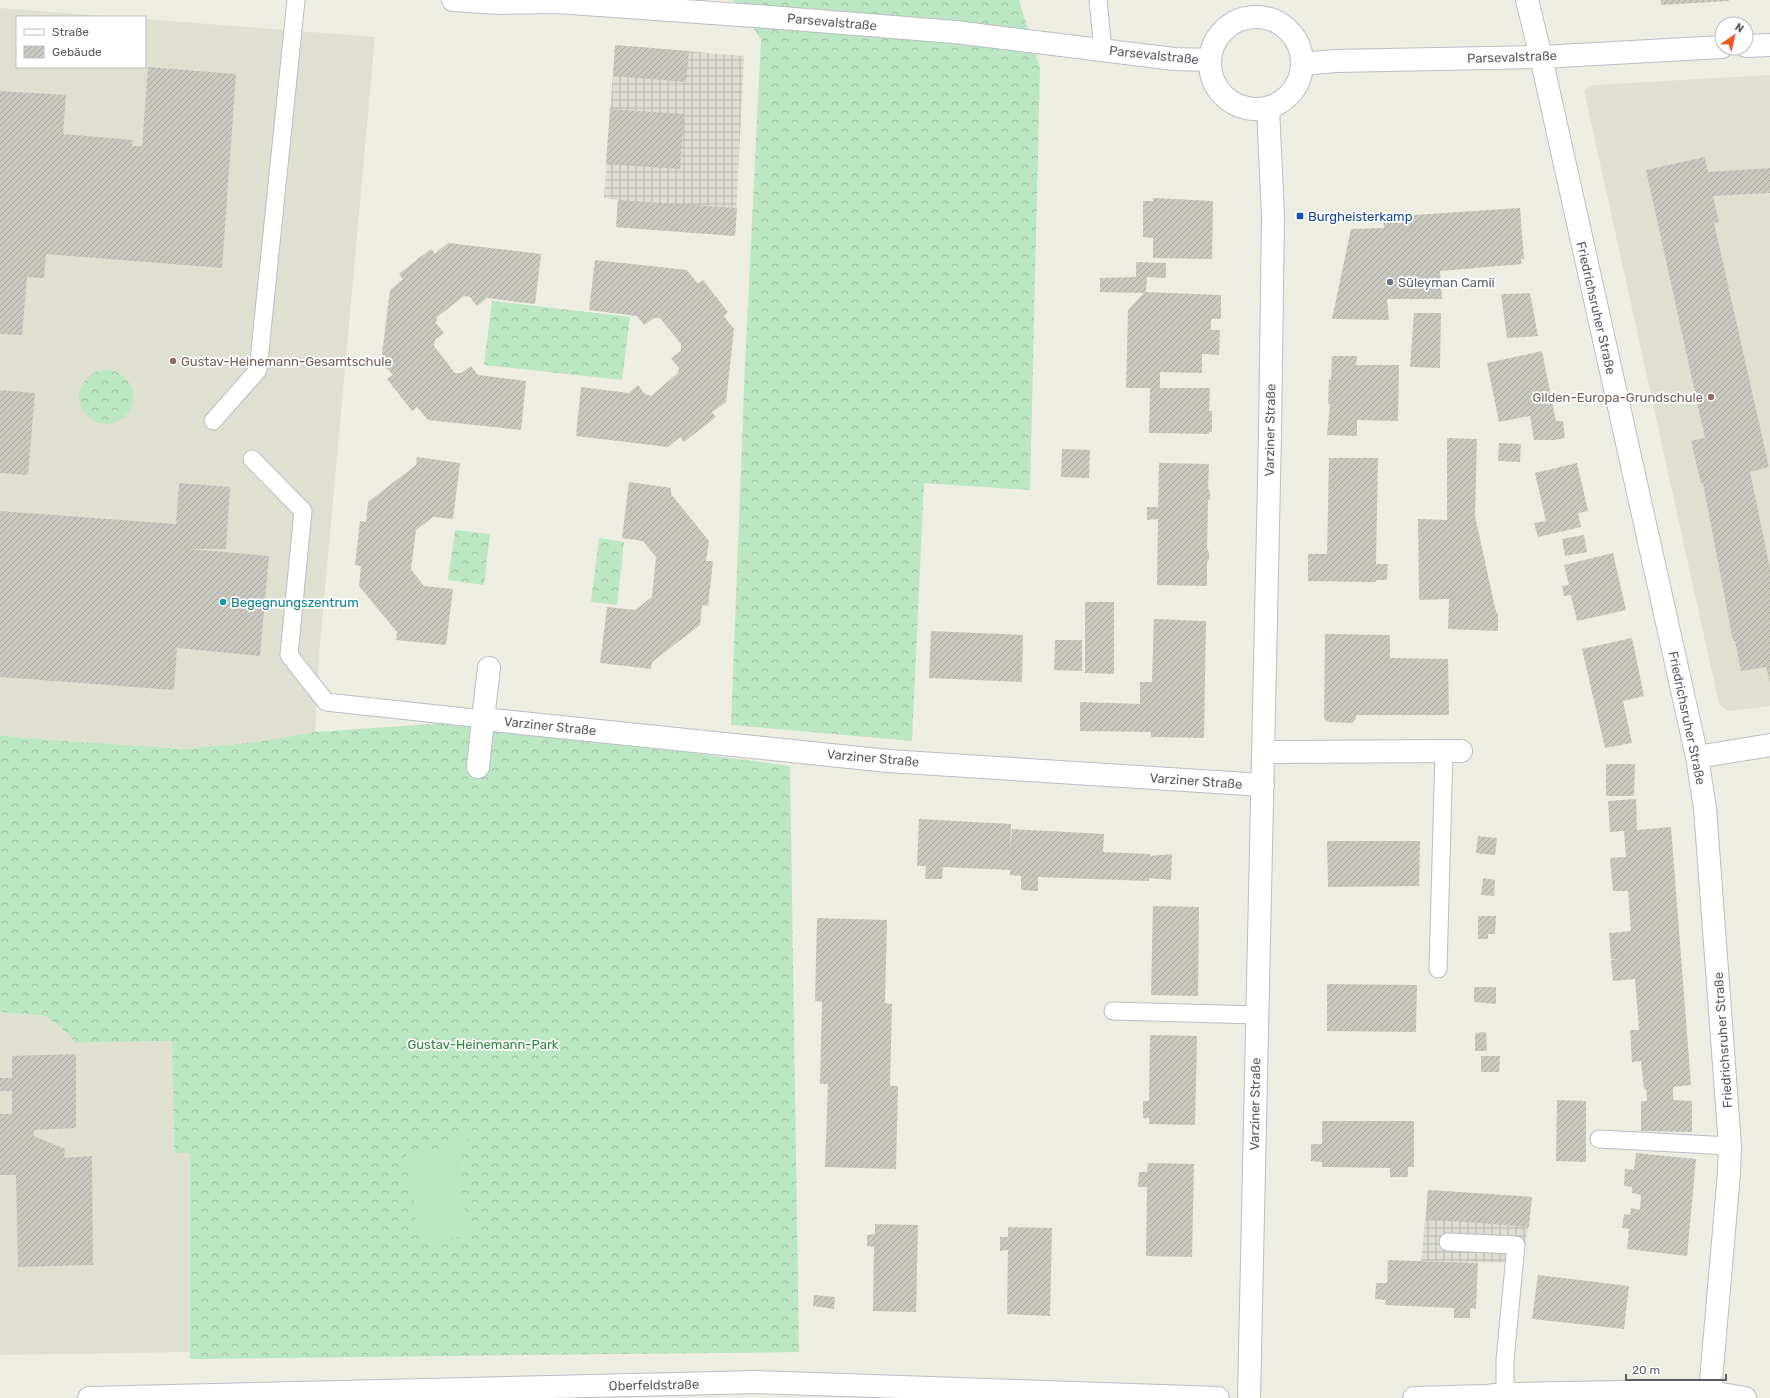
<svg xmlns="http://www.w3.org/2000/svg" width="1770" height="1398" viewBox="0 0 1770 1398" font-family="Rubik,sans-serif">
<defs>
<pattern id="industrial-grid" width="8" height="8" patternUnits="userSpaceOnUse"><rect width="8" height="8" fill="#deded5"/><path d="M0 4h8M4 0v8" fill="none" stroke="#b7b7b0"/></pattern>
<pattern id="forest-crowns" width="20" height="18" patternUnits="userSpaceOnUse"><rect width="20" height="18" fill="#bbe7c3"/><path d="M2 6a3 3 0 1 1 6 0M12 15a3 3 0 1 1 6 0" fill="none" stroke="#9bbea2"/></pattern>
<pattern id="building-hatch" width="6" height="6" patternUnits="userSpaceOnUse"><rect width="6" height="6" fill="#cac9c0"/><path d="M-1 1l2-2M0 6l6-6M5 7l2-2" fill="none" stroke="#a7a6a0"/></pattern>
</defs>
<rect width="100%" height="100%" fill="#eeede1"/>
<g fill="url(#industrial-grid)">
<path d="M615 45 744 56 735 236 616 227 618 200 604 198Z"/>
<path d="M1428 1190 1532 1197 1523 1263 1421 1261Z"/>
</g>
<g fill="#e0e0d1">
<path d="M0 8 116 17H17V67H145V19L375 37 319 655 315 732 257 742 185 749 22 738 0 735Z"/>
<path d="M1770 75V706L1729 711 1723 708 1719 704 1584 90 1594 85Z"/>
<path d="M0 1012 46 1016 69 1035 75 1043 172 1041 174 1152 190 1153V1352L0 1355Z"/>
</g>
<g fill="url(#forest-crowns)">
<path d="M733 0H1019L1040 68 1030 490 924 483 912 741 731 725 745 365 761 39Z"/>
<path d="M492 301 630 317 622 380 484 365Z"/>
<circle cx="106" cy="397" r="27"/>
<path d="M455 530 490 534 484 585 448 580Z"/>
<path d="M599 538 624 542 617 605 591 602Z"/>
<path d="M461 722 790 766 799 1352 190 1359V1153H174L172 1041 75 1043 69 1035 46 1016 0 1012V735L22 738 185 749 257 742 315 732Z"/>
</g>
<path fill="#bbe7c3" d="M460 1127 470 1135 456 1156 469 1235 420 1244 406 1155 445 1148Z"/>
<g fill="url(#building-hatch)">
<path d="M1661 0H1729V1L1661 5Z"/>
<path d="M615 45 689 51 686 82 613 76Z"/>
<path d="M148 67 236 74 222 268 46 254 44 278 27 277 22 335 0 334V91L66 95 63 134 133 140 132 146H142Z"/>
<path d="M610 109 684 114 680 169 606 164Z"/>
<path d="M1705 157 1708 172 1770 168V193L1713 196 1719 222 1714 223 1769 467 1750 472 1770 568V683L1766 667 1741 671 1735 641H1733L1703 483 1701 484 1691 441 1705 438 1646 170Z"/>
<path d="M1153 198 1213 201 1212 259 1153 258V238L1143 237V201H1153Z"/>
<path d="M618 200 737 208 735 236 616 227Z"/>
<path d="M1520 208 1524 259H1521L1522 264 1440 271 1442 299H1387L1389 320 1332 319 1351 229 1384 228 1383 217Z"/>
<path d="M448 243 541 254 535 304 487 298 477 306 470 297 464 296 437 317 436 323 444 333 435 340 434 346 455 373H461L471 366 478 375 526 381 521 430 428 420 417 407 412 411 387 379 393 375 381 362 390 290 403 279 399 274 414 262 431 249 435 254Z"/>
<path d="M595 260 687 270 698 284 703 280 728 312 724 316 734 329 726 402 712 412 716 417 684 442 680 437 668 447 576 436 581 387 629 393 638 385 645 394 651 396 678 373 679 368 671 358 681 351V344L660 318H654L644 325 637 316 589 310Z"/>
<path d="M1136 262 1166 263V278L1147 277 1146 292 1221 295V319H1211V330H1220L1219 355 1202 354V373L1160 372V388H1210L1209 411H1212V432H1209V434L1149 433 1150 388H1126L1128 310 1144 293 1100 292V278L1136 277Z"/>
<path d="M1530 293 1538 336 1507 338 1501 294Z"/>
<path d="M1414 313H1441L1440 368 1410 367Z"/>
<path d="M1542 351 1556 421H1563L1565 438 1555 440H1534L1530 416 1499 422 1487 363Z"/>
<path d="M1332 356H1357L1356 365H1399L1398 421 1357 420V436L1327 435 1330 404H1328L1329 379 1331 380Z"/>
<path d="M0 390 35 393 28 475 0 473Z"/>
<path d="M1447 438 1477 439 1475 516 1496 612 1498 613V631L1448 629 1449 599 1419 600 1418 519 1447 520Z"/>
<path d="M1499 443 1521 444 1520 462 1498 461Z"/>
<path d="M1062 449 1090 450 1089 478 1061 477Z"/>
<path d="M417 457 460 463 453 519 433 517 416 530 411 569 424 586 453 589 446 645 396 640 397 632 359 586 361 566 355 565 360 521 366 522 368 502 416 465Z"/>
<path d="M1329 458H1378L1376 564H1388L1387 580H1376L1375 582 1308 581V554H1327Z"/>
<path d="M1159 463 1209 464 1208 488 1210 491V499L1208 501 1207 549 1209 552V560L1207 562V586L1157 585 1158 519 1147 520V507H1158Z"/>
<path d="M1577 463 1588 511 1578 513 1581 527 1538 537 1534 523 1546 521 1535 473Z"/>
<path d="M629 482 671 488V494L709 541 706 561H713L708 606 702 605 700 625 652 662 651 669 600 663 607 607 635 610 652 597 656 557 643 541 622 538Z"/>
<path d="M179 483 230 487 226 549H190L269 556 260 656 177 648 174 690 0 677V511L176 524Z"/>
<path d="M1584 535 1587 552 1565 556 1562 539Z"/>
<path d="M1613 553 1626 610 1577 621 1571 595 1564 596 1562 586 1569 585 1564 565Z"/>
<path d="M1085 602H1114V674L1085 673Z"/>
<path d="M1154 619 1206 621 1204 738 1151 737V732L1080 731V702L1140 704V682H1152Z"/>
<path d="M931 631 1023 635 1022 682 929 678Z"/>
<path d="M1325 634 1390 635V658L1448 659 1449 715H1356V719L1352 723 1328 722 1324 719Z"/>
<path d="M1632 638 1644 696 1623 701 1632 743 1605 748 1582 649Z"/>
<path d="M1055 640H1082V671L1054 670Z"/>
<path d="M1606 764H1635L1634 796H1606Z"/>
<path d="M1636 799 1637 830 1671 827 1691 1085 1673 1087V1100L1692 1101V1132L1641 1131V1101H1647L1646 1089H1644L1641 1061 1632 1062 1630 1030H1639L1635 979 1613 981 1611 960 1617 959H1611L1609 933 1631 931 1628 891H1613L1610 858 1626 857 1624 831 1610 832 1608 801Z"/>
<path d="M919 819 1011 824 1010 852 1012 829 1104 834 1103 852 1150 854V856L1172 854 1171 880 1149 878V881L1038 877V891L1021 890V876L1010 875V870L943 867 942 879H925L926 866H917Z"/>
<path d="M1478 836 1497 838 1495 855 1476 853Z"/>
<path d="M1327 841H1420L1419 886 1328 887Z"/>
<path d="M1483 878 1495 880 1494 896 1481 895Z"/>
<path d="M1153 906 1199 907 1198 996 1151 995Z"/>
<path d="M1478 916H1496L1495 934H1488V939H1478Z"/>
<path d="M817 918 887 920 885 1003 892 1004 890 1086H898L896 1169 825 1167 828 1084H820L822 1002 815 1001Z"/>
<path d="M1327 984 1417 985 1416 1032 1327 1031Z"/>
<path d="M1474 987H1496V1004L1474 1002Z"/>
<path d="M1486 1032 1487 1051H1475V1033Z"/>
<path d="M1150 1035 1197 1036 1195 1125 1149 1124V1118H1143V1101H1149Z"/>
<path d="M76 1054V1128L34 1130V1136L65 1149 64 1158 92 1156 93 1265 18 1267 16 1175H0V1114H12V1091H0V1078H12V1056Z"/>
<path d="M1481 1056H1500L1499 1072H1481Z"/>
<path d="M1557 1100 1586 1101V1162L1556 1161Z"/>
<path d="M1322 1121H1414V1167H1408V1177H1390V1168L1322 1167V1162L1311 1161V1144H1322Z"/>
<path d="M1636 1153 1696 1159 1687 1256 1627 1249 1629 1229 1622 1228 1624 1214 1630 1215 1631 1208 1640 1210 1641 1195 1632 1193V1187L1624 1186 1625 1169 1634 1170Z"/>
<path d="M1148 1163 1194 1164 1192 1257 1146 1256 1147 1187H1138L1139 1172H1147Z"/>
<path d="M1428 1190 1532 1197 1529 1227 1426 1219Z"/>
<path d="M875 1224 918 1225 916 1312 873 1311 874 1247 867 1246V1235L875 1234Z"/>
<path d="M1008 1227 1052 1228 1050 1316 1007 1314 1008 1250 1000 1251V1237H1008Z"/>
<path d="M1388 1260 1478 1263 1476 1309 1470 1308V1318H1454V1308L1385 1305 1386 1300 1375 1299 1376 1283H1387Z"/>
<path d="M1538 1275 1629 1286 1624 1329 1532 1319Z"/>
<path d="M814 1295 835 1297 834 1309 813 1306Z"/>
</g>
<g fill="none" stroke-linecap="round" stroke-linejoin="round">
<g stroke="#bbbdc3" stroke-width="19">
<g id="service">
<path d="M1098 0 1103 50"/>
<path d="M213 421 258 370 296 0"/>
<path d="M252 459 303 511 289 655 326 702 483 719"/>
<path d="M1438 969 1444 752"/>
<path d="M1113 1011 1257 1015"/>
<path d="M1599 1139 1730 1146"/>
<path d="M1448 1242 1516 1245 1505 1360V1394"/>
</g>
</g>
<g stroke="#bbbdc3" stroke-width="24">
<g id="minor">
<path d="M453 0 499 3 557 2 769 17 955 32 1174 59 1210 60"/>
<path d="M1527 0 1541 57 1697 757 1705 808 1730 1146 1729 1173 1710 1392"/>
<path d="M1746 46 1770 45"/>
<path d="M1302 64 1336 61 1541 57 1722 47"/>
<path d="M489 668 483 719 888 761 1263 785"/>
<path d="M1264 752 1461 751"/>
<path d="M1697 757 1770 745"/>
<path d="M478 767 483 719"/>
<path d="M89 1398 758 1382 1218 1398"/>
<path d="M1414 1398 1487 1396 1505 1394 1683 1391 1710 1392 1745 1398"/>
</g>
</g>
<g stroke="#bbbdc3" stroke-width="24">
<g id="tertiary">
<circle cx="1256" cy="63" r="46"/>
<path d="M1249 1398 1270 434 1273 216 1268 108"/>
</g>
</g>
<use href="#service" stroke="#fff" stroke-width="17"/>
<use href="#minor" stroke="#fff" stroke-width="22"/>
<use href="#tertiary" stroke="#fff" stroke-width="22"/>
</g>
<rect fill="#1a4fb4" stroke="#fff" stroke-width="1.5" x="1296" y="212" width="8" height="8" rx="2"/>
<circle fill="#6b7280" stroke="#fff" stroke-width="1.5" cx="1390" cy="282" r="4"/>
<g fill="#8d6e63" stroke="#fff" stroke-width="1.5">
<circle cx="173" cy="361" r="4"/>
<circle cx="1711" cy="397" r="4"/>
</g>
<circle fill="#0f9aa8" stroke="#fff" stroke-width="1.5" cx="223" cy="602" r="4"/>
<g text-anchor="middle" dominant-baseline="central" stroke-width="3.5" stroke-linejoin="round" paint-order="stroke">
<g font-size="13" fill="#595c63" stroke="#fff">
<text transform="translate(832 22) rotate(5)">Parsevalstraße</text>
<text transform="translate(1154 55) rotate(6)">Parsevalstraße</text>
<text transform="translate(1512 57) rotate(-2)">Parsevalstraße</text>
<text transform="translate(1596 308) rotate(77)">Friedrichsruher Straße</text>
<text transform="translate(1270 430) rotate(-89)">Varziner Straße</text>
<text transform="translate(1687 718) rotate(78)">Friedrichsruher Straße</text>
<text transform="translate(550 726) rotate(6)">Varziner Straße</text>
<text transform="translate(873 758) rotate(5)">Varziner Straße</text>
<text transform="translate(1196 781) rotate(4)">Varziner Straße</text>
<text transform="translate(1723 1040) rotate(-94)">Friedrichsruher Straße</text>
<text transform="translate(1255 1104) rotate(-89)">Varziner Straße</text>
<text transform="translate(654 1385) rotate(-1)">Oberfeldstraße</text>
</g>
<g font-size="13" fill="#164399" stroke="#fff" text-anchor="start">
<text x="1308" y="216">Burgheisterkamp</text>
</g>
<g font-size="13" fill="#5b616d" stroke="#fff" text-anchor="start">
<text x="1398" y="282">Süleyman Camii</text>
</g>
<g font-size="13" fill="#785e54" stroke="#fff" text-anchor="start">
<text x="181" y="361">Gustav-Heinemann-Gesamtschule</text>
<text x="1703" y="397" text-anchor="end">Gilden-Europa-Grundschule</text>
</g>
<g font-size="13" fill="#0d838f" stroke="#fff" text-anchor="start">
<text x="231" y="602">Begegnungszentrum</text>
</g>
<g font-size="13" fill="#2e8541" stroke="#fff">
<text x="483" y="1044">Gustav-Heinemann-Park</text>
</g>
</g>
<rect x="16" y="16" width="130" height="52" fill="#ffffff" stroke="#bdbec1"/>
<rect x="24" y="29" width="20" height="6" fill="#ffffff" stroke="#bdbec1"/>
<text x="52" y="36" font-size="12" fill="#595c63">Straße</text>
<rect x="24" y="46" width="20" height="12" fill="url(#building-hatch)" stroke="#bdbec1"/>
<text x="52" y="56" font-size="12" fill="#595c63">Gebäude</text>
<g transform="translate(1734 36) rotate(34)"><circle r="19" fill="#ffffff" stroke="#bdbec1"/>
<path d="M0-3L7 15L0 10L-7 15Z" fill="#f55520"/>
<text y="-6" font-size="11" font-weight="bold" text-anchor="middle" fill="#595c63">N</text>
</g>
<path d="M1626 1374v6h100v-6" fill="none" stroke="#595c63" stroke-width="2"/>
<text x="1632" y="1374" font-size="12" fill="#595c63" stroke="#ffffff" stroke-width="3" paint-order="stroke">20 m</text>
</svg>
